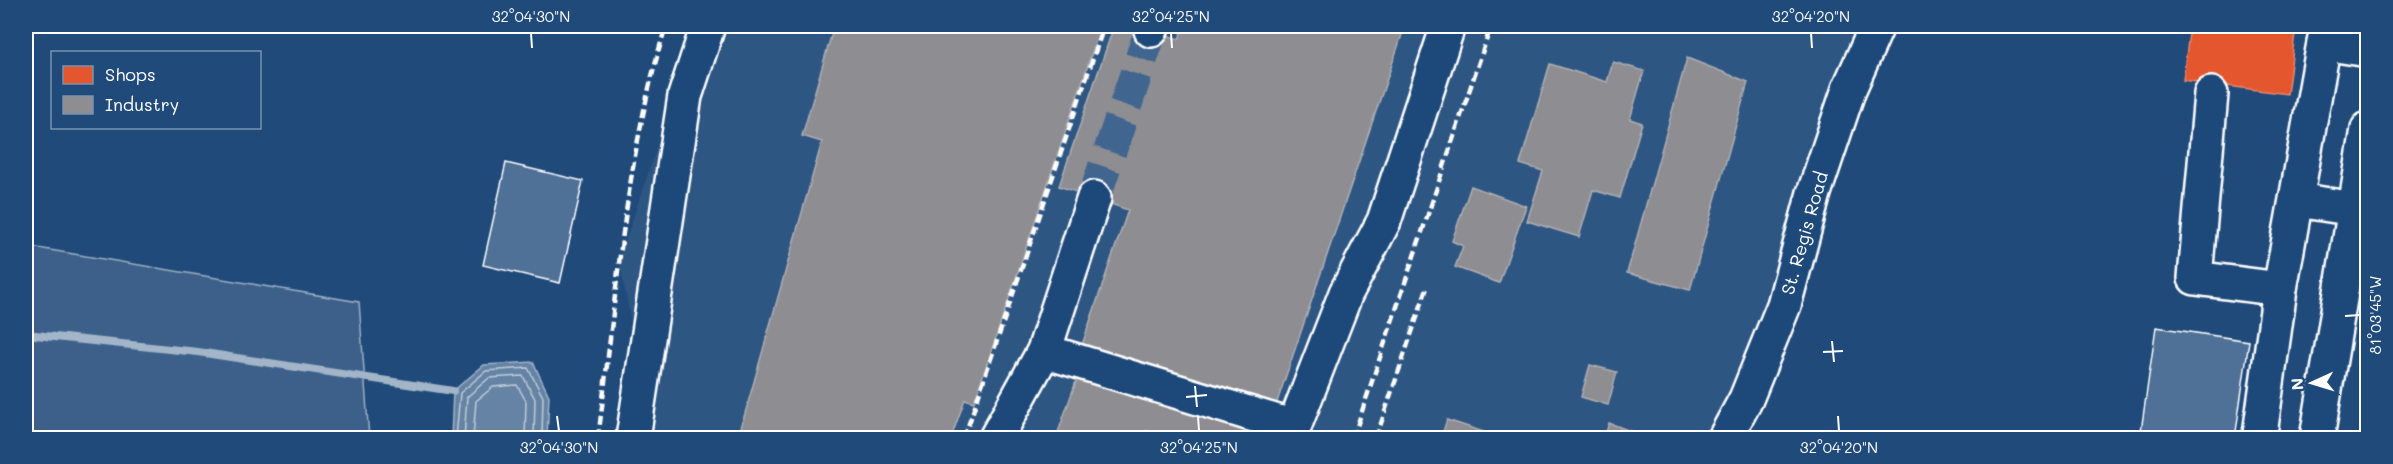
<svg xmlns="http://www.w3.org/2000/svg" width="2393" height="464" viewBox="0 0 2393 464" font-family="Mali,sans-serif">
<rect width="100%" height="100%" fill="#1f4a7a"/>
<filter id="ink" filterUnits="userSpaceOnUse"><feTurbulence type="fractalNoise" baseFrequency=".0167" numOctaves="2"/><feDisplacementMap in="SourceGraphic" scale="12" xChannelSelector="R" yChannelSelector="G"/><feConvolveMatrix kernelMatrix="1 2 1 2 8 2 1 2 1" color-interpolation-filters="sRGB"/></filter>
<g filter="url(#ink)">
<path fill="#2e5683" d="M698 26H1894L1721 438H653L619 259Z"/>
<path fill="#3c618b" stroke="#9eb0c5" stroke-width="1.5" d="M26 246 359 302 369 438H26Z"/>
<path fill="#6583a4" stroke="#a3b5c8" stroke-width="1.5" d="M533 362 549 396 547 438H451L453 391 484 365Z"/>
<path fill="#e4572e" stroke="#ec896d" stroke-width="1.5" d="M2190 26H2296L2287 94 2183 80Z"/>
<g fill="#8d8d92" stroke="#afafb3" stroke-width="1.5">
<path d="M834 26H1101L974 402 965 399 951 438H738L822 142 802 136Z"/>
<path d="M1114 26H1138L1179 39 1184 26H1405L1274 411 1082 345 1128 210 1059 186Z"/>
<path d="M1687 58 1748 82 1690 290 1627 273Z"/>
<path d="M1613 62 1644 71 1630 119 1642 123 1620 198 1593 190 1579 237 1527 221 1543 171 1520 164 1550 64 1607 82Z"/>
<path d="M1471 186 1526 206 1499 283 1455 267 1463 246 1452 241Z"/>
<path d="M1590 365 1617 372 1608 405 1581 397Z"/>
<path d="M1078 376 1265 438H1056Z"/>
<path d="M1447 420 1502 438 1441 437Z"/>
<path d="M1609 423 1644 436 1643 438H1604Z"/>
</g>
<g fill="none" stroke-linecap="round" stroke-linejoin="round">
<g stroke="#c1cddb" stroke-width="1.5">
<path d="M456 438 460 393 486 371 528 368 543 397 542 438"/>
<path d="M464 438 467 397 489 378 523 376 535 399 534 438"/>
<path d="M473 438 476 401 493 387 517 385 526 401 525 438"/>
</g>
<path stroke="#a3b5c8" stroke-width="8" d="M26 334 198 352 453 391"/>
</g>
<g fill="#507197" stroke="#fff" stroke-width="1.5">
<path d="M506 163 583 181 560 283 483 265Z"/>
<path d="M2156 327 2249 341 2235 438H2140Z"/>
</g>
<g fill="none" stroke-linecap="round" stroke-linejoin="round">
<path stroke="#41658e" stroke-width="33" stroke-dasharray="33 16" stroke-linecap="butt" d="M1094 198 1151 30"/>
<g stroke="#fff" stroke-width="38">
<g id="minor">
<path d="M1151 30 1152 26"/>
<path d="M2324 43 2368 50"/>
<path d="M2211 94 2195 278 2280 289"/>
<path d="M2297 200 2355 209"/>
<path d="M1044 351 1094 198"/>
<path d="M1294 427 1346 293 1384 221 1448 26"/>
<path d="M2260 434 2280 289 2327 26"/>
<path d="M633 438 685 96 708 26"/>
<path d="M996 438 1044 351 1294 427 1290 438"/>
<path d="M1725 438 1746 399 1784 305 1814 193 1849 89 1877 26"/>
</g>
</g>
<g stroke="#fff" stroke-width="38">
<path id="major" d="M2317 438 2368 129"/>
</g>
<use href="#minor" stroke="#1f4a7a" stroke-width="33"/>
<use href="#major" stroke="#1f4a7a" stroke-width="33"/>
<g stroke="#fff" stroke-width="4.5" stroke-dasharray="9 4.5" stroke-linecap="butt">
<path d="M598 438C616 302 625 157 666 26"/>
<path d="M964 438 1104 26"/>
<path d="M1145 438 1148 431"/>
<path d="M1353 438 1491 26"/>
<path d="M1376 438 1428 285"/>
</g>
</g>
</g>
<path fill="none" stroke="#fff" stroke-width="2" d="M531 33 532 48M1171 33 1172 48M1811 33 1812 48M2345 316 2360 315M1832 341 1834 362M1823 352 1843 351M1195 386 1197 407M1186 397 1207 395M557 416 559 431M1198 416 1199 431M1838 416 1839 431"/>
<g text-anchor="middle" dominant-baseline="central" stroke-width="6" stroke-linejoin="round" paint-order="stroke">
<g font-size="18" fill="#fff" stroke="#1f4a7a">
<text transform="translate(1804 233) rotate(-74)">St. Regis Road</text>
</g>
</g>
<rect width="2393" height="464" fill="none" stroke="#1f4a7a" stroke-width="66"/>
<rect x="51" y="51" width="210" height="78" fill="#1f4a7a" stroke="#7992af" stroke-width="1.5"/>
<rect x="63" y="66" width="30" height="18" fill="#e4572e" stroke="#7992af" stroke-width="1.5"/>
<text x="105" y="81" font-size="18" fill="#ffffff">Shops</text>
<rect x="63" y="96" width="30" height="18" fill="#8d8d92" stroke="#7992af" stroke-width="1.5"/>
<text x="105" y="111" font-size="18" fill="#ffffff">Industry</text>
<g transform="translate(2312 383) rotate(266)" stroke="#1f4a7a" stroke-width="4.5" paint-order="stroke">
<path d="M0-4.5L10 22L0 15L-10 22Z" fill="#ffffff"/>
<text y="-9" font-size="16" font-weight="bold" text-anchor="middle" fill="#ffffff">N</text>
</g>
<rect x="33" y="33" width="2327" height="398" fill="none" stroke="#fff" stroke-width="2"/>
<g font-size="15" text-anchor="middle" fill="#fff">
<text x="531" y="22">32°04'30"N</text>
<text x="1171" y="22">32°04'25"N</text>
<text x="1811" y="22">32°04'20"N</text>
<text transform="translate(2376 315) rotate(-90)" y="5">81°03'45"W</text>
<text x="559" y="453">32°04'30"N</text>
<text x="1199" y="453">32°04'25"N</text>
<text x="1839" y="453">32°04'20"N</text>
</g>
</svg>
